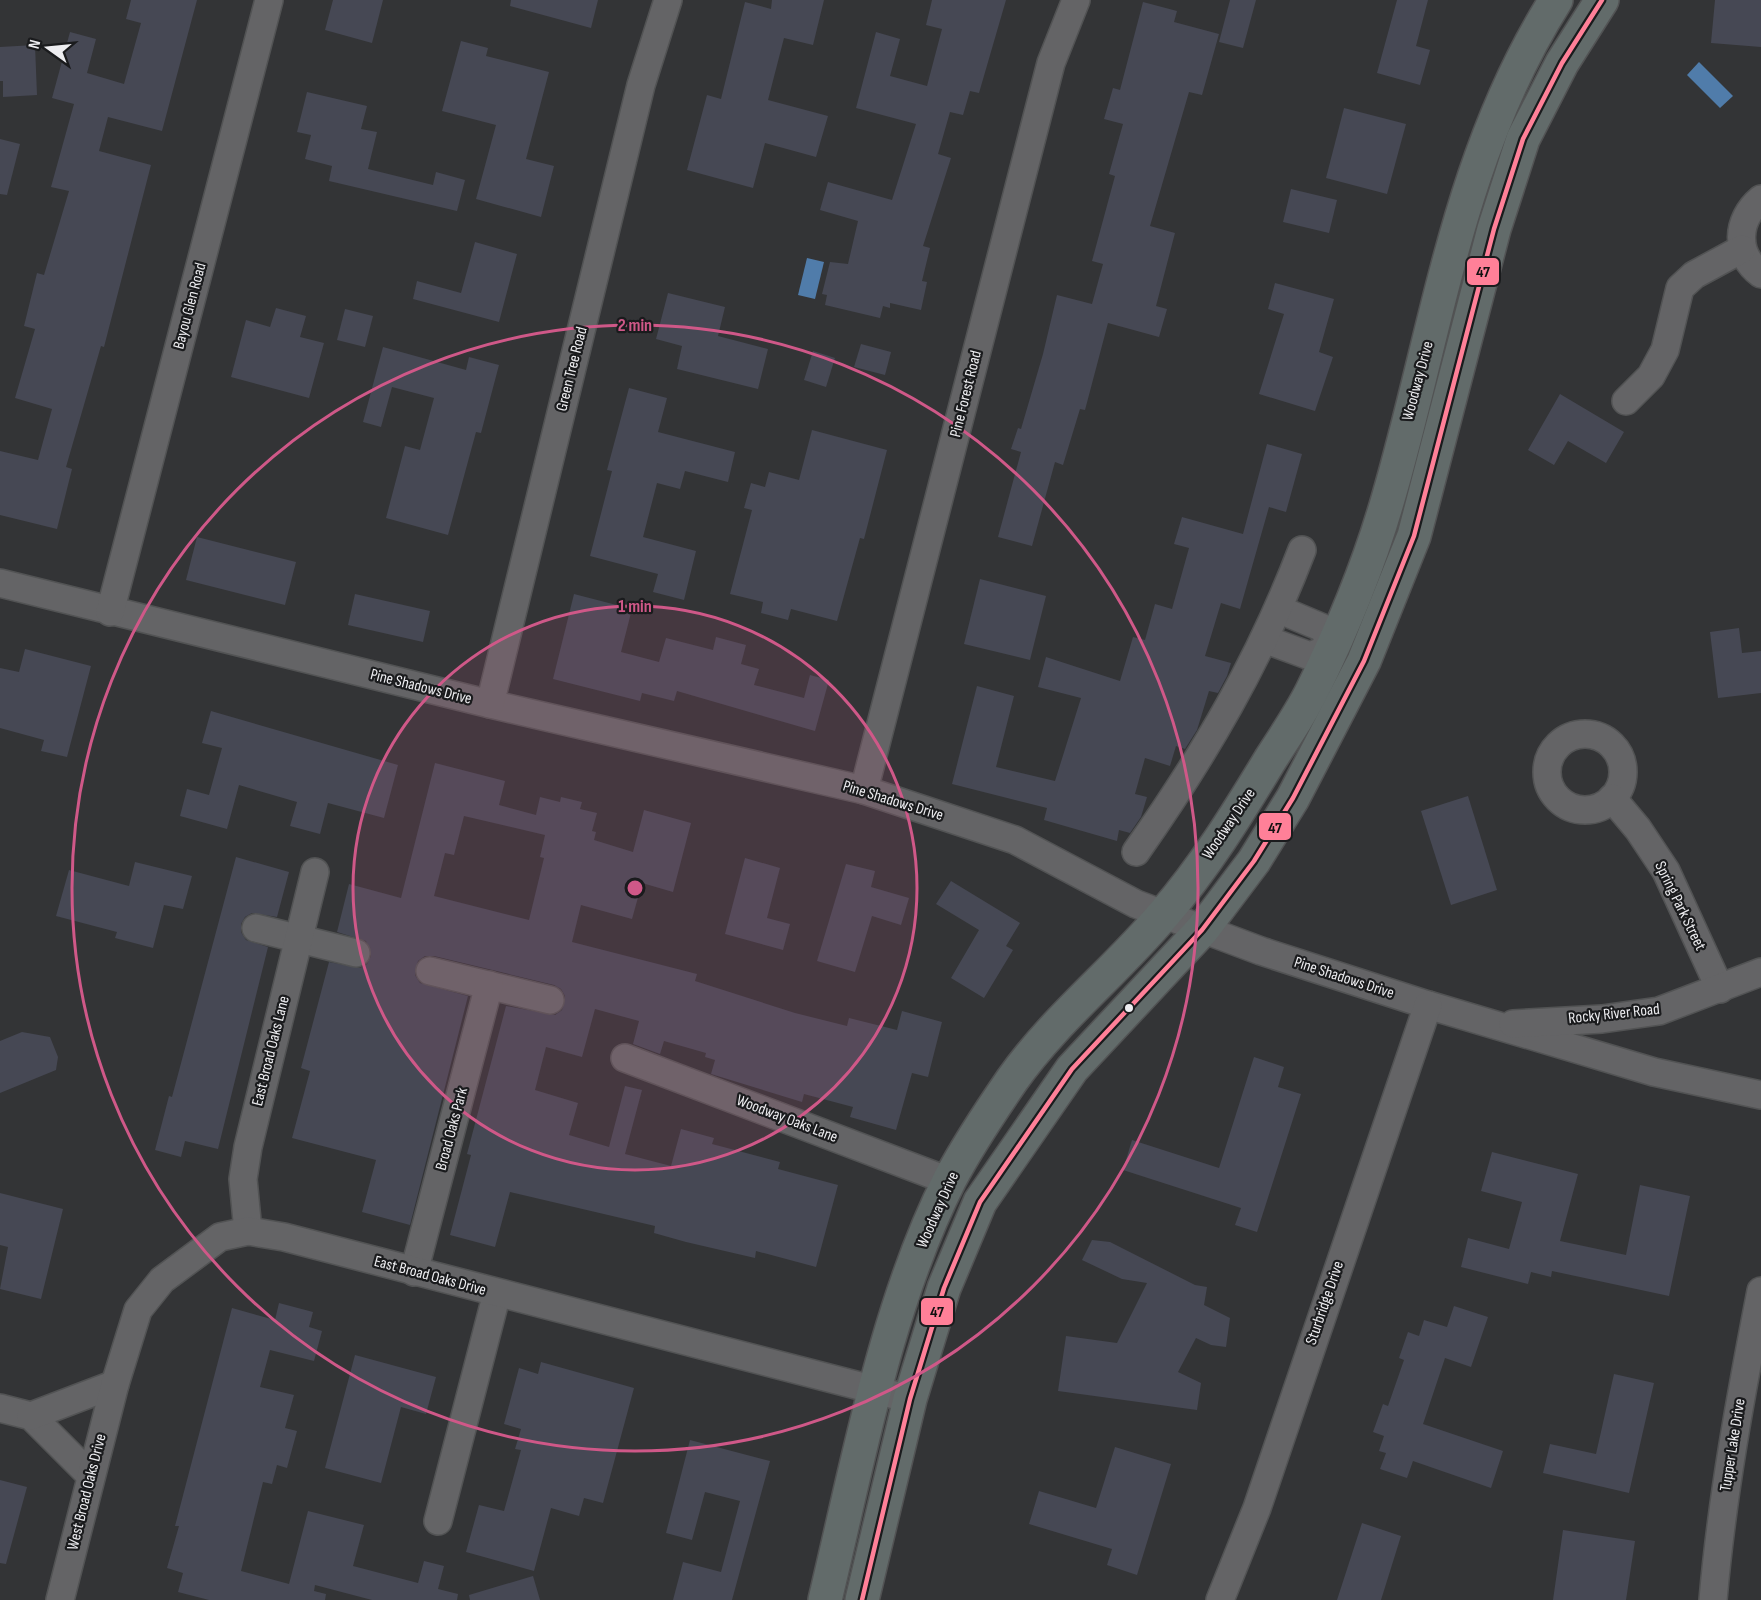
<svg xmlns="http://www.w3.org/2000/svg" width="1761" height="1600" viewBox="0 0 1761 1600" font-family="'Sofia Sans Condensed',sans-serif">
<rect width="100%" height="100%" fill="#333436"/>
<g fill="#507caa">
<path d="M1699 62 1733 96 1720 108 1687 75Z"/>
<path d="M807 258 824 262 815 299 798 295Z"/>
</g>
<g fill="#464854" fill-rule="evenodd">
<path d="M131 0H197L162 131 108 117 99 151 151 165 104 347 101 346 66 467 72 469 57 529 0 515V451L38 460 52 409 15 398 35 329 24 326 37 273 44 275 69 191 51 187 74 104 52 98 70 32 96 39 87 73 124 84 141 23 126 19Z"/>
<path d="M333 0H383L372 43 325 30Z"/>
<path d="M511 0H598L591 28 510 6Z"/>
<path d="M772 0H824L813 45 784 38 768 100 828 116 816 157 765 143 753 188 687 170 707 95 721 99 745 2 771 9Z"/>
<path d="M932 0H1006L979 93 970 91 963 115 950 112 938 154 951 158 923 246 930 248 922 281 927 282 921 310 890 303V308L883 306 880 318 825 305 827 295 822 294 830 262 848 264 858 221 820 210 828 182 892 200 916 124 856 108 876 32 900 39 890 76 927 86 942 29 926 25Z"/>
<path d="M1230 0H1256L1243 48 1219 42Z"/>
<path d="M1397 0H1428L1416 46 1430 50 1420 85 1377 73Z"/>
<path d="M1715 0H1761V47L1711 43Z"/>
<path d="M1143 2 1177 11 1174 22 1219 34 1202 95 1189 92 1150 226 1175 233 1156 306 1167 309 1159 337 1108 323 1085 410 1080 409 1063 465 1055 462 1032 546 998 537 1021 452 1011 449 1018 428 1021 429 1043 354 1057 295 1092 304 1103 264 1092 261 1115 176 1109 174 1123 124 1104 119 1113 88 1120 90Z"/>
<path d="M461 41 488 48 486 56 549 72 526 159 554 166 541 217 476 199 496 125 442 111Z"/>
<path d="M35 45 37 95 3 97V81H0V47Z"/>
<path d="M307 92 367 106 361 129 377 132 368 169 433 185 436 172 465 180 457 211 329 181 332 166 305 159 311 135 297 132Z"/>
<path d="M1344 108 1406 124 1387 194 1326 178Z"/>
<path d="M0 139 20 144 7 195 0 194Z"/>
<path d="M1291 189 1337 200 1329 233 1283 222Z"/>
<path d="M475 242 517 254 499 322 413 299 417 281 461 293Z"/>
<path d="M1275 283 1334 299 1319 352 1333 357 1315 411 1259 394 1284 314 1268 309Z"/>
<path d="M668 293 725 307 718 336 768 349 758 389 677 369 682 346 656 339Z"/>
<path d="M276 308 306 316 300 337 324 343 309 398 231 377 246 320 270 327Z"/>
<path d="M345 309 373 316 365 347 337 340Z"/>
<path d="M861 344 891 352 885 375 854 367Z"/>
<path d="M383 347 466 370 469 357 499 365 481 433 476 432 448 535 386 518 405 446 420 450 434 398 392 387 381 427 363 422Z"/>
<path d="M813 351 835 358 826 387 804 380Z"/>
<path d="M629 388 667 398 658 432 735 452 728 482 685 471 680 489 657 483 643 537 696 551 684 600 653 592 658 574 590 556 612 471 607 470Z"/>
<path d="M1560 394 1624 432 1606 463 1568 441 1554 465 1528 450Z"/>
<path d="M812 430 887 450 864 539 860 538 837 621 791 609 788 620 761 613 763 602 730 594 752 510 744 508 751 483 765 487 769 472 799 480Z"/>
<path d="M1267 444 1302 454 1286 512 1269 507 1240 609 1221 603 1205 656 1231 663 1227 676 1218 693 1209 691 1197 730 1185 749 1176 746 1170 766 1145 758 1135 794 1147 797 1141 817 1130 833 1119 830 1117 841 1044 820 1047 808 952 784 977 686 1014 696 996 767 1055 781 1081 698 1038 687 1046 657 1120 681 1133 637 1145 640 1155 604 1172 609 1189 548 1174 544 1182 517 1243 534Z"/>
<path d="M197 537 296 562 285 605 186 580Z"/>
<path d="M980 579 1046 596 1030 660 964 644Z"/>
<path d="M355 594 430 611 423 642 348 625Z"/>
<path d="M574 594 632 609 621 652 659 662 666 638 713 650 716 637 746 645 741 664 759 669 754 685 804 698 810 675 829 680 815 731 677 691 674 701 642 693 640 701 553 679Z"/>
<path d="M1739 628 1742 653 1761 651V693L1718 698 1710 632Z"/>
<path d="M25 649 91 666 67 757 41 751 44 740 0 728V668L19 672Z"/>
<path d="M211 711 398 765 384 818 328 803 320 834 290 826 297 802 239 785 227 829 180 816 187 789 209 795 222 748 202 743Z"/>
<path d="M435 763 505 781 499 805 536 815 540 797 560 802 561 797 582 802 580 809 597 813 592 831 596 832 594 840 633 852 644 810 691 823 673 892 642 883 632 919 581 905 572 942 697 974 695 981 795 1013 847 1026 849 1018 897 1030 902 1011 942 1022 928 1077 912 1073 896 1130 850 1117 853 1107 804 1094 802 1102 711 1074 715 1060 705 1057 706 1053 664 1041 660 1054 633 1044 639 1021 595 1009 582 1057 546 1047 535 1090 578 1103 569 1135 609 1147 625 1086 642 1090 625 1154 671 1166 681 1129 714 1138 712 1144 780 1162 778 1169 838 1185 816 1267 756 1251 755 1258 686 1242 654 1233 655 1226 510 1192 495 1247 450 1235 471 1155 467 1154 506 1006 555 1015 562 1010 565 996 561 989 554 985 434 956H425L418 961 415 975 420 983 468 996 410 1225 362 1212 376 1160 292 1138 310 1071 301 1068 329 962 360 968 367 964 371 956 366 941 337 932 349 884 401 898ZM464 816 545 835 540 857 544 858 529 920 434 896 445 853 454 855Z"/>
<path d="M1468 796 1497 890 1451 905 1421 811Z"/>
<path d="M236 857 289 872 277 917 252 913 245 917 241 924V932L246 940 268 947 218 1149 185 1141 181 1157 155 1150 169 1096 172 1097Z"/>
<path d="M745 858 780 868 767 918 790 924 783 950 725 934Z"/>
<path d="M135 862 192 876 183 909 164 905 153 948 115 938 117 932 56 916 69 870 129 886Z"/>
<path d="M846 864 875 871 871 887 909 898 901 925 872 916 855 972 817 961Z"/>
<path d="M951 881 1020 923 1006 946 1013 950 984 998 951 978 979 930 936 904Z"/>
<path d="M22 1032 50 1037 58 1057 56 1070 0 1093V1041Z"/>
<path d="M1254 1057 1284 1067 1278 1087 1301 1094 1257 1232 1235 1225 1241 1208 1123 1170 1132 1140 1219 1168Z"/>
<path d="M1492 1152 1578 1174 1560 1241 1626 1255 1640 1185 1690 1196 1669 1296 1552 1271 1551 1277 1531 1272 1528 1284 1461 1267 1468 1238 1509 1249 1522 1202 1481 1191Z"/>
<path d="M0 1193 63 1209 41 1299 0 1289 8 1247 0 1245Z"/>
<path d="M1092 1240 1110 1242 1195 1285 1207 1287 1204 1305 1230 1318 1226 1347 1211 1345 1196 1338 1178 1372 1201 1383 1197 1410 1058 1391 1066 1336 1117 1343 1147 1283 1122 1279 1082 1260Z"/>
<path d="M279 1303 313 1312 309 1327 322 1331 314 1361 270 1350 260 1387 294 1395 285 1428 297 1431 287 1468 277 1465 272 1484 263 1482 241 1571 289 1584 308 1511 364 1525 353 1566 418 1583 424 1561 444 1566 438 1589 458 1594 457 1600H372L315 1585 314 1591 326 1594 325 1600H209L178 1592 183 1573 167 1568 179 1526H175L232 1308 275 1320Z"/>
<path d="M1454 1306 1488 1317 1471 1367 1445 1358 1423 1424 1503 1451 1491 1488 1413 1461 1407 1478 1380 1469 1386 1453 1379 1451 1384 1436 1373 1432 1383 1404 1388 1406 1404 1360 1399 1358 1408 1332 1419 1336 1424 1320 1447 1327Z"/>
<path d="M355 1355 436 1377 426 1414 401 1407 381 1483 325 1468Z"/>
<path d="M541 1362 634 1388 603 1503 584 1498 579 1516 551 1508 534 1571 466 1552 479 1505 504 1511 521 1450 515 1449 521 1429 504 1424 519 1368 538 1374Z"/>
<path d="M1614 1374 1654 1383 1629 1493 1543 1473 1550 1444 1596 1454Z"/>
<path d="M690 1440 770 1461 732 1600H673L683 1562 721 1572 740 1501 705 1492 692 1540 666 1533Z"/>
<path d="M1115 1447 1171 1464 1137 1575 1107 1565 1112 1549 1029 1524 1039 1491 1096 1508Z"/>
<path d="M0 1480 27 1487 6 1564 0 1563Z"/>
<path d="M1362 1523 1401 1536 1381 1600H1337Z"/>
<path d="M1563 1530 1635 1541 1626 1600H1553Z"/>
<path d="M533 1576 540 1600H470L469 1595Z"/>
</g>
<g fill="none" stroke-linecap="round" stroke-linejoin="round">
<g stroke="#525354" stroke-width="30">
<g id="minor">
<path d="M1761 199C1736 220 1734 254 1761 274"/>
<path d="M1626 401 1651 376 1665 350 1680 288 1694 275 1742 249"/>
<path d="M0 583 490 704 864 790 1015 840 1136 904 1261 951 1428 1005 1654 1072 1761 1095"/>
<path d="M110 612 269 0"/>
<path d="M1264 639 1310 656 1332 647 1323 628 1278 609"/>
<path d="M490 704 641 85 668 0"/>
<circle cx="1585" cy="772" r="38"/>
<path d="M864 790 1051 63 1076 0"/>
<path d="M1612 798 1638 829 1666 871 1720 989"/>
<path d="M1136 852C1205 754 1259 662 1302 550"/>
<path d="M256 928 356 953"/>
<path d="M430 971 550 1000"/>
<path d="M1513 1024 1602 1019 1659 1011 1761 972"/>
<path d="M625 1058 949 1181"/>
<path d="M248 1231 243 1179 248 1147 315 872"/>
<path d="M414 1272 489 985"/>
<path d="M0 1408 31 1416 91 1476"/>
<path d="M31 1416 115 1384"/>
<path d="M438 1521 497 1293"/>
<path d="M60 1600 115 1384 138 1310 162 1280 220 1237 248 1231 284 1237 910 1399"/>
<path d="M1220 1600 1257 1508 1428 1005"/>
<path d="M1713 1600C1722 1496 1741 1394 1761 1291"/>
</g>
</g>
<g stroke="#525354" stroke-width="36">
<g id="major">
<path d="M825 1600C858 1463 886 1305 950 1179 968 1145 990 1112 1012 1080 1055 1019 1115 972 1163 915 1204 868 1238 813 1270 760 1284 738 1300 715 1312 691 1342 630 1369 565 1388 499 1438 327 1458 155 1556 0"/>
<path d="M862 1600 910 1399 944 1288 980 1202 1072 1069 1202 930 1254 861 1293 798 1364 661 1414 536 1494 229 1523 139 1562 63 1602 0"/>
</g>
</g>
<use href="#minor" stroke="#646466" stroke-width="27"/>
<use href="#major" stroke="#626b6a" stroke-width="33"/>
<g stroke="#1a1b1d" stroke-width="9">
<path id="bus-1" d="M862 1600 910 1399 944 1288 980 1202 1072 1069 1202 930 1254 861 1293 798 1364 661 1414 536 1494 229 1523 139 1562 63 1602 0"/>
</g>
<use href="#bus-1" stroke="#ff8098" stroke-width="4.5"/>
</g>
<circle cx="635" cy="888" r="282" fill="#cf5888" fill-opacity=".12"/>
<g fill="none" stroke="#cf5888" stroke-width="3">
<circle cx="635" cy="888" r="282"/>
<circle cx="635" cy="888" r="563"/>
</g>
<circle fill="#ededf0" stroke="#1a1b1d" stroke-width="2" cx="1129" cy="1008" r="5"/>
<g text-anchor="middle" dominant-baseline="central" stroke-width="4.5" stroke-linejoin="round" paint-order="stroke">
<g font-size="16" fill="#ededf0" stroke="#1a1b1d">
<text transform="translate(190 306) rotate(-75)">Bayou Glen Road</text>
<text transform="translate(572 369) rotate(-76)">Green Tree Road</text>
<text transform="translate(1418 381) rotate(-75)">Woodway Drive</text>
<text transform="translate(966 394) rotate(-76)">Pine Forest Road</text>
<text transform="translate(421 687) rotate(14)">Pine Shadows Drive</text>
<text transform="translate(893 801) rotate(17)">Pine Shadows Drive</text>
<text transform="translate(1229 824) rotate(-56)">Woodway Drive</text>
<text transform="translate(1680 906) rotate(64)">Spring Park Street</text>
<text transform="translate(1344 978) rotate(18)">Pine Shadows Drive</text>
<text transform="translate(1614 1014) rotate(-6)">Rocky River Road</text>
<text transform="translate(271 1051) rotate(-76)">East Broad Oaks Lane</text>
<text transform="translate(787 1119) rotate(21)">Woodway Oaks Lane</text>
<text transform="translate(452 1129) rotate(-75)">Broad Oaks Park</text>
<text transform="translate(938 1210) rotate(-66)">Woodway Drive</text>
<text transform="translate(430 1276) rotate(15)">East Broad Oaks Drive</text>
<text transform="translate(1325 1303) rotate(-71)">Sturbridge Drive</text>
<text transform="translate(1733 1445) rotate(-81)">Tupper Lake Drive</text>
<text transform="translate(87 1492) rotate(-76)">West Broad Oaks Drive</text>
</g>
</g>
<circle cx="635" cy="888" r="9" fill="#cf5888" stroke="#1a1b1d" stroke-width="3"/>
<g font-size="18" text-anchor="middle" font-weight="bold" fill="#cf5888" stroke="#1a1b1d" stroke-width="4.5" stroke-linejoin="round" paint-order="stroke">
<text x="635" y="331">2 min</text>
<text x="635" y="612">1 min</text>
</g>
<g stroke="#1a1b1d" stroke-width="2">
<rect x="1466" y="257" width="34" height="29" rx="6" fill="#ff8098"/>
<rect x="1258" y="812" width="34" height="29" rx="6" fill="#ff8098"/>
<rect x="920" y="1297" width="34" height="29" rx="6" fill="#ff8098"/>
</g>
<g font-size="16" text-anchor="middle" font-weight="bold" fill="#111">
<text x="1483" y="277">47</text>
<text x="1275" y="833">47</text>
<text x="937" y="1317">47</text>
</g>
<g transform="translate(48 48) rotate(285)" stroke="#1a1b1d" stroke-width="4.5" paint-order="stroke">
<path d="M0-4.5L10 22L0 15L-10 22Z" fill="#ededf0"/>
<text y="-9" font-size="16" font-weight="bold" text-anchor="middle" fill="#ededf0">N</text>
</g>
</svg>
